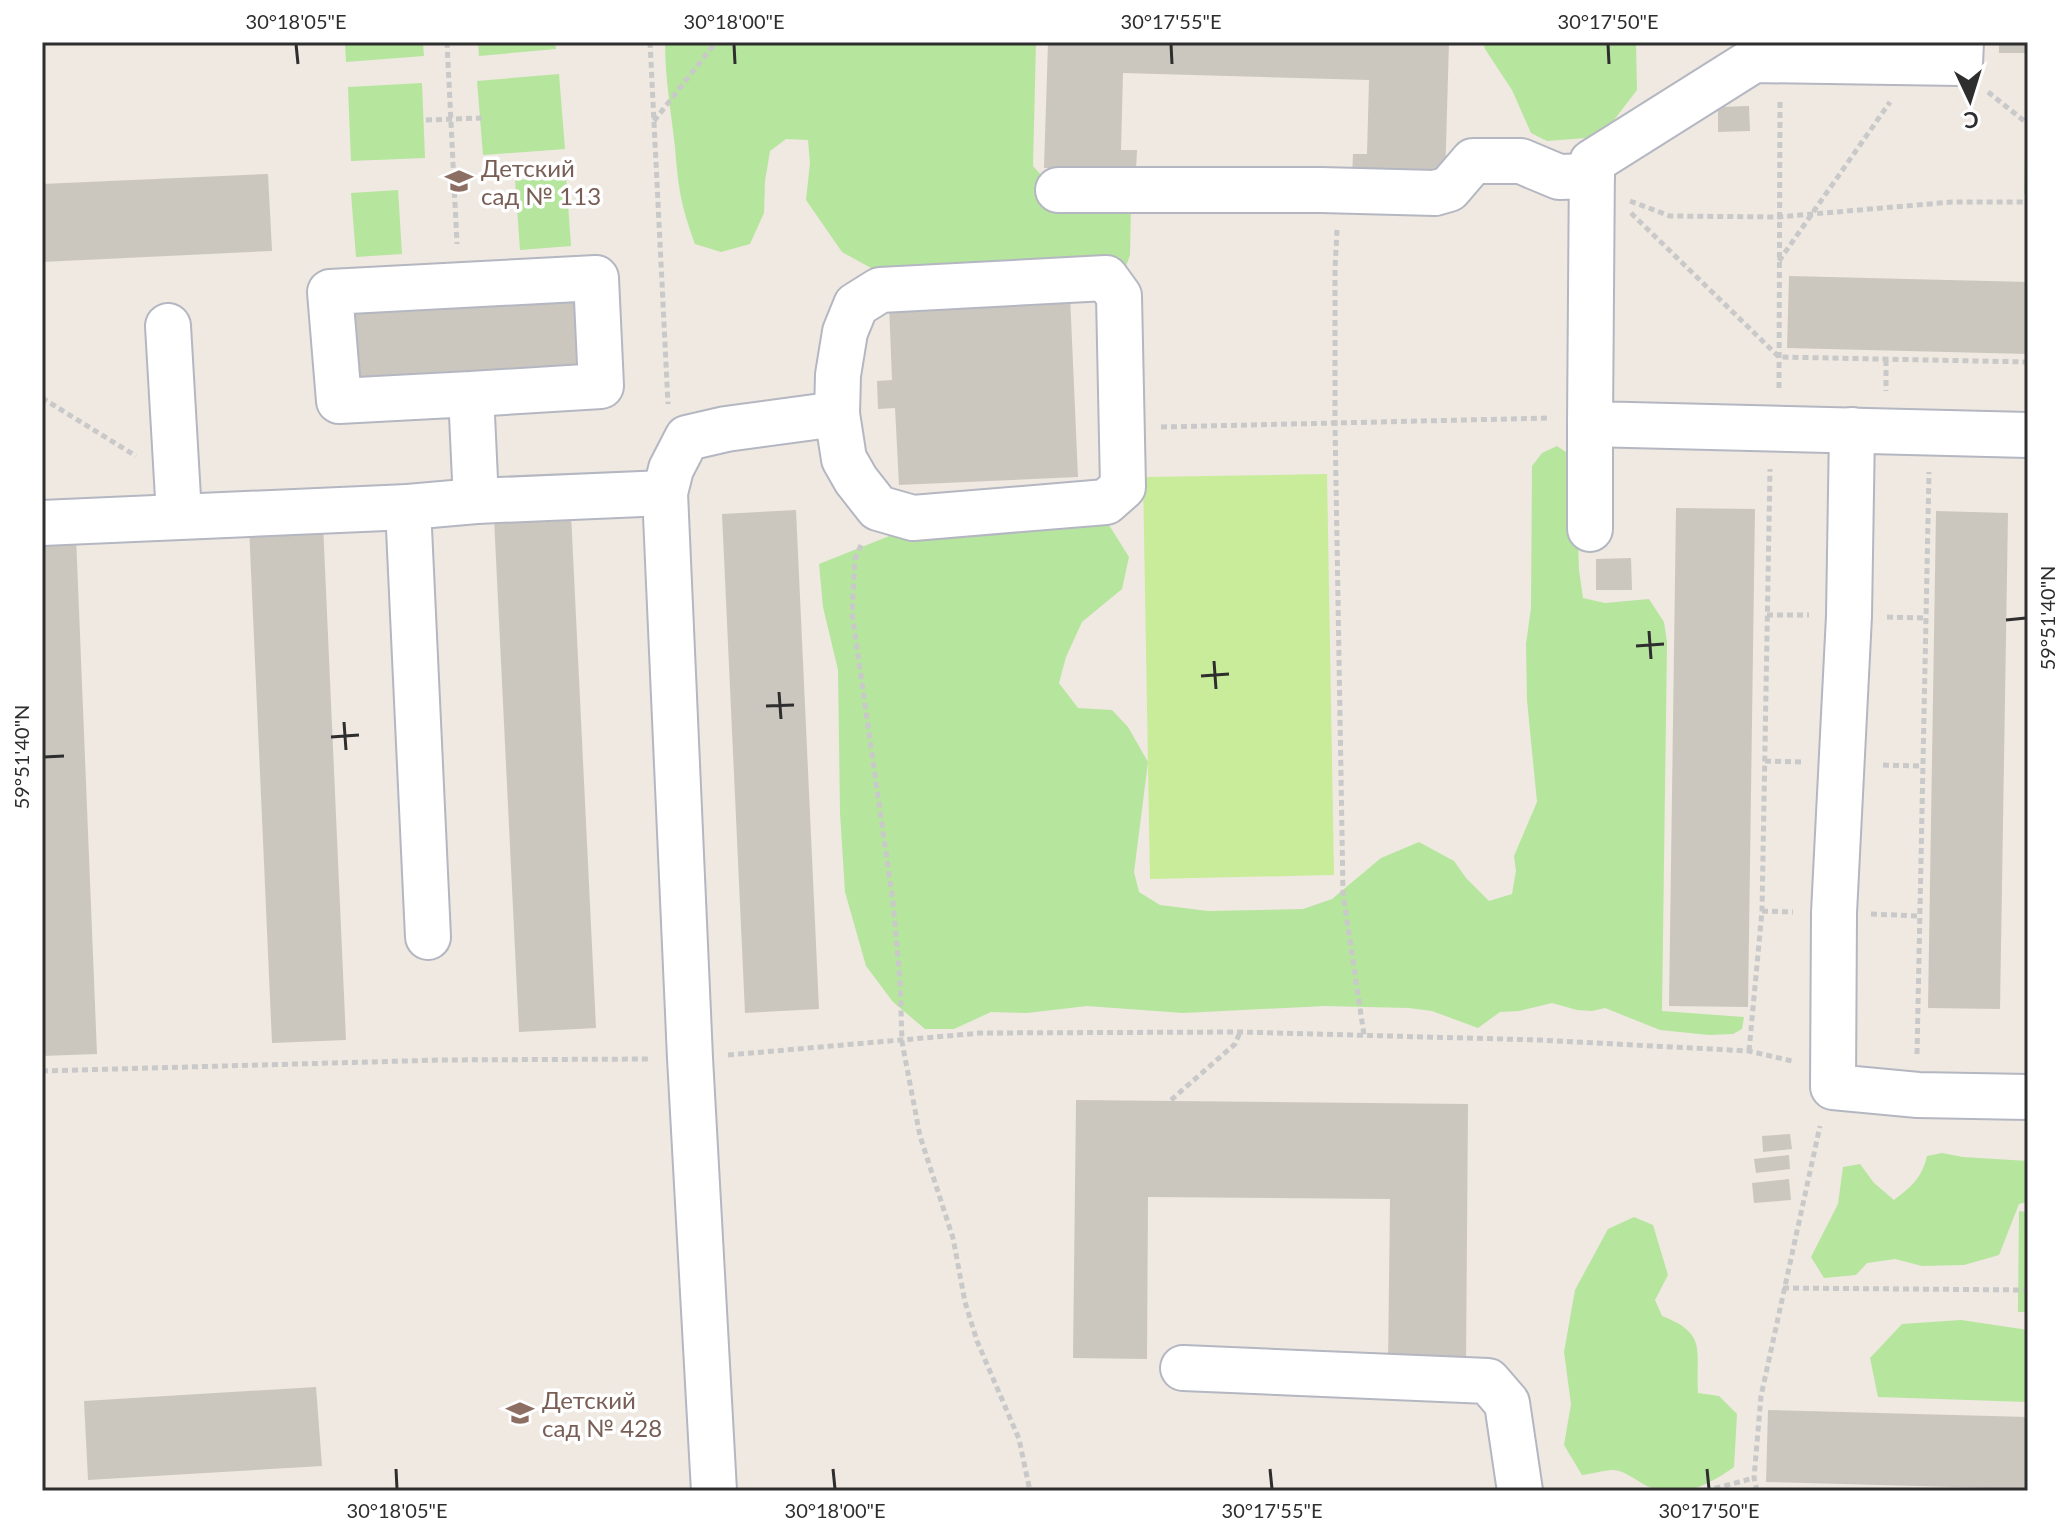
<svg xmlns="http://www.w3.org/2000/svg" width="2070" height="1533" viewBox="0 0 2070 1533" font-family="Lato,sans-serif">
<rect width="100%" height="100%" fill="#efe9e1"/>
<g fill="#b6e59e">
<path d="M345 42H423L424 56 346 62Z"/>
<path d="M478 42H555L556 49 479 56Z"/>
<path d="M665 42H1036L1033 166 1048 183 1131 205 1130 255 1122 277 891 279 842 252 806 200 810 163 808 140 786 139 770 151 765 181 764 213 750 244 721 252 695 244C681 206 678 187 675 147 671 112 665 78 665 42Z"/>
<path d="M1483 42H1636L1637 90 1614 120 1586 138 1547 141 1531 133 1512 90 1485 49Z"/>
<path d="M559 74 565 149 483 155 477 81Z"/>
<path d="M422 83 425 158 351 161 348 87Z"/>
<path d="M2028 94V194H2024L2026 95Z"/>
<path d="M566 176 571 246 520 250 515 180Z"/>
<path d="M398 190 402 254 356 257 351 193Z"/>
<path d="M1557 446 1575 458 1579 570 1583 598 1605 603 1649 599 1664 622 1667 642 1662 1011 1744 1017 1742 1029 1733 1034 1709 1035 1660 1030 1605 1008 1592 1011 1577 1010 1552 1003 1519 1011 1500 1012 1478 1028 1432 1011 1409 1008 1325 1006 1183 1013 1087 1006 1027 1013 991 1012 954 1029H925L893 1002 866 966 845 892 840 813 838 670 823 607 819 564 902 531 1091 521 1109 525 1129 557 1122 589 1082 622 1066 657 1059 683 1078 708 1112 710 1128 727 1148 762 1134 872 1139 892 1160 905 1208 911 1303 909 1332 899 1381 858 1419 842 1454 861 1466 878 1489 901 1512 894 1516 871 1514 856 1537 802 1527 700 1526 644 1531 608 1532 466 1542 453Z"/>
<path d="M1942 1153 1963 1157 2028 1161V1202L2019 1204 1999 1255 1964 1265 1922 1266 1895 1259 1867 1263 1856 1275 1824 1278 1811 1257 1838 1204 1843 1167 1860 1164 1874 1183 1894 1200C1911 1187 1922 1178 1927 1156Z"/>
<path d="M2019 1211 2028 1212V1312H2018Z"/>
<path d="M1634 1217 1653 1225 1668 1275 1655 1300 1662 1316C1709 1334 1695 1351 1698 1393L1719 1396 1737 1414 1734 1467C1709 1485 1678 1501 1647 1486 1637 1481 1624 1470 1613 1470 1604 1470 1592 1474 1582 1475L1564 1445 1571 1404 1564 1352 1575 1290 1608 1229Z"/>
<path d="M1961 1320 2028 1330V1402L1878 1397 1870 1358 1902 1324Z"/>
</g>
<path fill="#c9ec9a" d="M1327 474 1334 875 1150 879 1143 477Z"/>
<g fill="#cbc7bf">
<path d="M1048 42H1449L1445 180 1352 177 1353 154H1367L1369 80 1123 73 1121 150H1137L1136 171 1044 168Z"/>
<rect x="1999" y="42" width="29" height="11"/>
<path d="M1749 106 1750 131 1718 132V107Z"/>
<path d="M268 174 272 251 42 262V184Z"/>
<path d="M1789 276 2028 282V354L1787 348Z"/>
<path d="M1070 295 1078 477 899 485 895 408 878 409 877 381 892 380 889 304Z"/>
<path d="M579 299 582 372 346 383 342 310Z"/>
<path d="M1676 508 1755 509 1748 1007 1669 1006Z"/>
<path d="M796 510 819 1009 745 1013 722 514Z"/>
<path d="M1936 511 2008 513 2000 1009 1928 1008Z"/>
<path d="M571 514 596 1028 519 1032 494 518Z"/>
<path d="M323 523 346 1040 272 1043 249 526Z"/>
<path d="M76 536 97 1054 42 1056V537Z"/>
<path d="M1631 558 1632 590H1596V559Z"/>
<path d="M1076 1100 1468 1104 1466 1367 1388 1366 1390 1199 1148 1197 1147 1359 1073 1358Z"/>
<path d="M1790 1134 1792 1149 1763 1152 1762 1136Z"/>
<path d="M1789 1155 1790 1169 1756 1173 1754 1159Z"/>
<path d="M1789 1179 1791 1200 1754 1203 1752 1183Z"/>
<path d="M316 1387 322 1466 88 1480 84 1401Z"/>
<path d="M1768 1410 2028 1417V1489L1766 1482Z"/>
</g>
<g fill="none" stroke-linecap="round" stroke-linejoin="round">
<g stroke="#b4b7c1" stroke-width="48">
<g id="minor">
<path d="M1961 42 1960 63 1754 60 1592 162 1590 424 2028 435"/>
<path d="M1058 190H1321L1435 193 1449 189 1473 161H1521L1559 177 1592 176"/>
<path d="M1106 278 1119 296 1123 487 1106 502 913 518 878 508 856 480 844 459 837 414 838 375 845 332 856 305 880 290Z"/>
<path d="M168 326 179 515"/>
<path d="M471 394 339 401 330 292 596 278 601 386 471 394 476 501"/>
<path d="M1590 424V529"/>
<path d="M1852 430 1849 616 1834 913 1833 1087 1918 1095 2028 1097"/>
<path d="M408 507 428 937"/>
<path d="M42 523 408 507 476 501 665 493"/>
<path d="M1183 1368 1488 1381 1507 1403 1520 1491"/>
<path d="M714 1491 690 1058 665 493 671 469 687 438 726 429 837 414"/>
</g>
</g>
<g stroke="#c9c9c9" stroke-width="5" stroke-dasharray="6 4" stroke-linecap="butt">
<path d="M447 42 457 244"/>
<path d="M650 42 668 404"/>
<path d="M1988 92 2028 124"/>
<path d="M426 120 482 118"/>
<path d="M654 121 716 42"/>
<path d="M1630 201 1670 216 1778 217 1952 202H2028"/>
<path d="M1631 213 1779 357 2028 362"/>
<path d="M1337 230 1335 269V423L1343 893 1364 1035"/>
<path d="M1779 261 1890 102"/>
<path d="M1886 360V391"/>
<path d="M1779 388 1780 98"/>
<path d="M42 398 136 456"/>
<path d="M1161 427 1551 418"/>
<path d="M861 545 855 559 852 613 893 902 900 980 902 1042 920 1136 953 1238 965 1302 977 1341 1019 1439 1030 1491"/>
<path d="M1767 615H1809"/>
<path d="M1887 617 1926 618"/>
<path d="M1765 761 1801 762"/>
<path d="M1883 765 1922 766"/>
<path d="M1762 911 1793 912"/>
<path d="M1871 914 1918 916"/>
<path d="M1749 1051 1762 911 1770 469"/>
<path d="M1917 1054 1929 472"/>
<path d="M728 1055 981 1033 1240 1032 1539 1040 1749 1051 1792 1061"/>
<path d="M42 1071 441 1060 650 1059"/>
<path d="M1171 1100 1235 1044 1240 1032"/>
<path d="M1783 1288 2028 1290"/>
<path d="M1705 1491 1754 1478"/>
<path d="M1757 1491 1754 1478 1761 1396 1820 1126"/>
</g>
<use href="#minor" stroke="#fff" stroke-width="44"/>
</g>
<path fill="none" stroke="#2e2e2e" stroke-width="3" d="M296 44 298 64M734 44 735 64M1171 44 1172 64M1608 44 1609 64M2006 620 2026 618M1649 631 1651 659M1636 646 1664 644M1214 661 1216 689M1201 676 1229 674M779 692 781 719M766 706 794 705M344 722 346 750M331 737 359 735M44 757 64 756M396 1469 397 1489M833 1469 835 1489M1270 1469 1272 1489M1707 1469 1709 1489"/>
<defs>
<g id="school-bare" transform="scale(2.16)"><path d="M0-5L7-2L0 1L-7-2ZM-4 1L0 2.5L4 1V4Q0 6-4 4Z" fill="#8d6e63" stroke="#fff" stroke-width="2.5" paint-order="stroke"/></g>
</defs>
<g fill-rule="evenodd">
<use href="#school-bare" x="459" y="181"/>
<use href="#school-bare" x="520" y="1413"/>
</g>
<g text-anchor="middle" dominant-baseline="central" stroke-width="7" stroke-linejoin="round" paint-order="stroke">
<g font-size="24" fill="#785e54" stroke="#fff" text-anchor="start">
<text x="481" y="167">Детский<tspan x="481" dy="28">сад № 113</tspan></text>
<text x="542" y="1399">Детский<tspan x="542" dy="28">сад № 428</tspan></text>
</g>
</g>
<rect width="2070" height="1533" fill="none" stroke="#ffffff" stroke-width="88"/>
<g transform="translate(1970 100) rotate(176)" stroke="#ffffff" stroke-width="6" paint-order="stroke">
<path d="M0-6L14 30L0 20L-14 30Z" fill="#2e2e2e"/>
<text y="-12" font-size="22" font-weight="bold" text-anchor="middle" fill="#2e2e2e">С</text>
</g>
<rect x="44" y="44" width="1982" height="1445" fill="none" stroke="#2e2e2e" stroke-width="3"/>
<g font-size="20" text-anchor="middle" fill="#2e2e2e">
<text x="296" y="29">30°18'05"E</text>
<text x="734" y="29">30°18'00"E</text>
<text x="1171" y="29">30°17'55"E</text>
<text x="1608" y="29">30°17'50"E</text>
<text transform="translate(2048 618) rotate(-90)" y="7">59°51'40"N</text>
<text transform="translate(22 757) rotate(-90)" y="7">59°51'40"N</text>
<text x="397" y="1518">30°18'05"E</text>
<text x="835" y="1518">30°18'00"E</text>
<text x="1272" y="1518">30°17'55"E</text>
<text x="1709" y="1518">30°17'50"E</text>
</g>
</svg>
